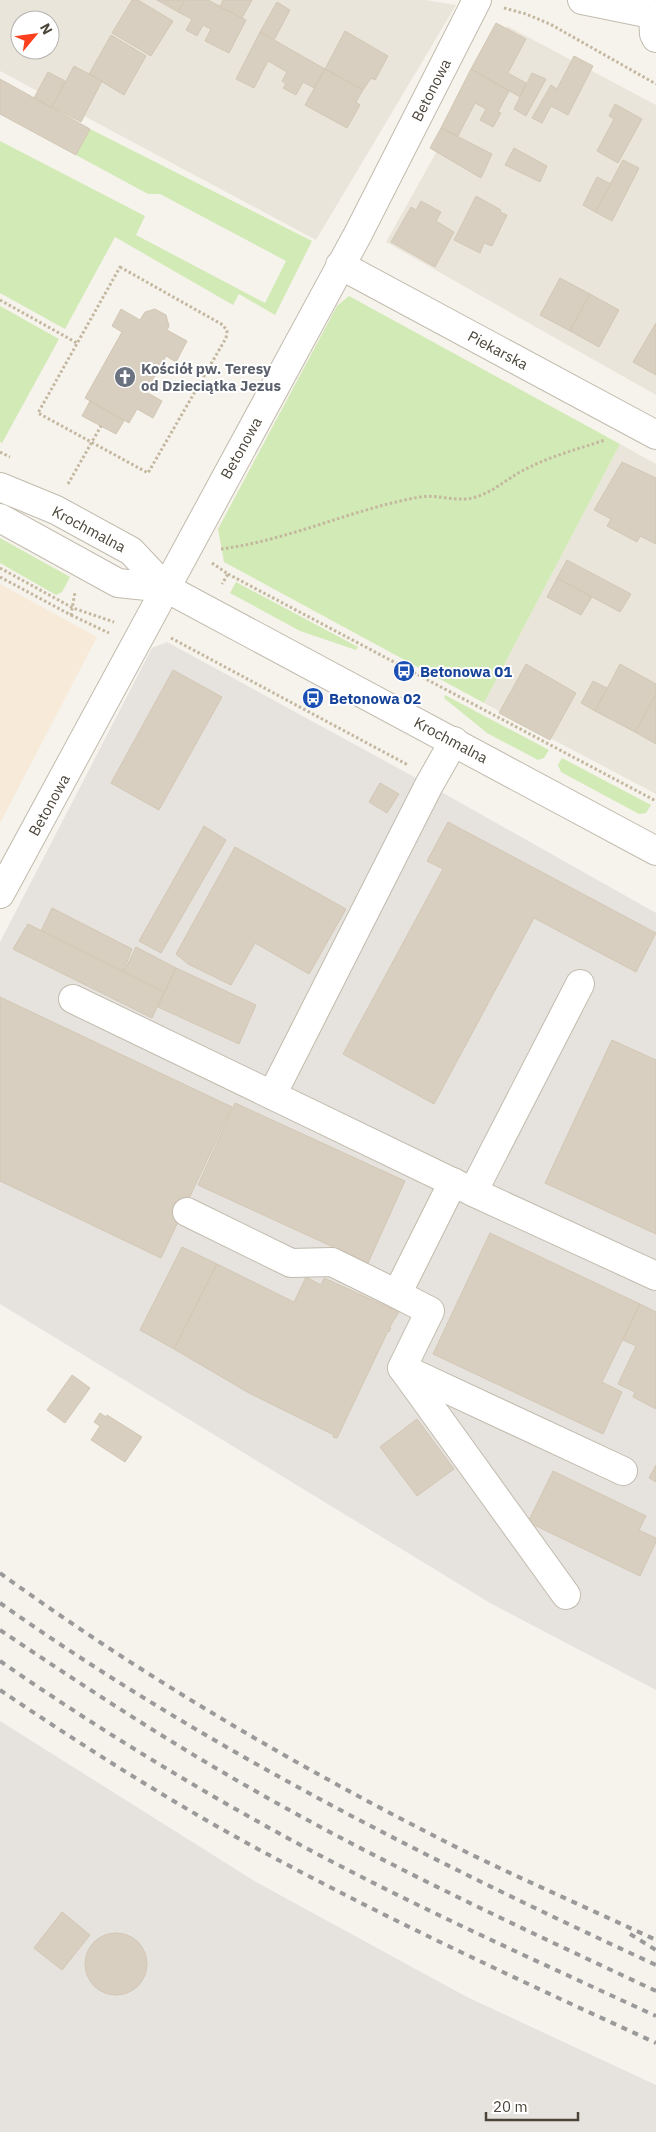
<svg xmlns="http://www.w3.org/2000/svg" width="656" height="2132" viewBox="0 0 656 2132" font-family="'IBM Plex Sans',sans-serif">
<rect width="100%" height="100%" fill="#f6f3ec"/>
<g fill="#eae5da" fill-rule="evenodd">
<path d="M0 0H425L456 5 316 240 0 71ZM20 20H50V50H20Z"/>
<path d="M507 26 656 105V395L386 242Z"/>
<path d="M620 444 656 464V794L484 703Z"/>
</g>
<path fill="#f7ead8" d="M0 584 97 637 0 823Z"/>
<g fill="#e6e2dd">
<path d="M167 642 429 785 656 913V1690L490 1603 0 1304V942L152 648Z"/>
<path d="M0 1721 256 1882 467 1997 656 2085V2132H0Z"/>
</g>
<g fill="#d2eab5">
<path d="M90 129 312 241 275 315 239 294 233 305 115 237 65 329 0 293V141L145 216 136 235 265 303 286 261 160 194H148L76 155Z"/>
<path d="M349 296 620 444 484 703 224 562 218 529 337 306Z"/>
<path d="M0 306 59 339 2 443 0 442Z"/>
<path d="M0 538 70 577 62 592 56 595 0 563Z"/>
<path d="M236 582 358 647 356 650 300 631 230 593Z"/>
<path d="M445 695 549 750 544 758 538 760 487 733 444 698Z"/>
<path d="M562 758 651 805 646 813 639 814 561 772 558 765Z"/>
</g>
<g fill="#d8cfc1" stroke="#d3c7b4">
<path d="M132 0H138L173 21 151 56 112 33Z"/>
<path d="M157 0H185L178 12Z"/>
<path d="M185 0H208L246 20 229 53 205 41 211 29 203 25 197 36 186 30 192 19 178 12Z"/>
<path d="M223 0H252L242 18 220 7Z"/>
<path d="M277 2 290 10 274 40 260 32Z"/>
<path d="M496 23 526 39 508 73 526 83 520 97 471 69Z"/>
<path d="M345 31 388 56 375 80 371 78 363 90 325 69Z"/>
<path d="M260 32 325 69 314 88 303 82 296 95 283 88 286 84 282 81 287 72 268 61 254 88 236 79Z"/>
<path d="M111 35 146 56 124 95 89 74Z"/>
<path d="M574 56 593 66 568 115 551 106 542 123 532 118 551 85 557 89Z"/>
<path d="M74 66 102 81 81 122 52 107Z"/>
<path d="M325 69 363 90 356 102 360 105 347 128 305 105Z"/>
<path d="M471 69 509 91 498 112 501 113 493 127 480 120 486 109 475 103 458 136 441 128Z"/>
<path d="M48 72 65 81 52 107 34 98Z"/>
<path d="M532 73 546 79 526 116 514 109Z"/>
<path d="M0 79 90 129 76 155 0 114Z"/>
<path d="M615 104 642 119 618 163 597 151 614 119 609 116Z"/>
<path d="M441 128 492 154 481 178 430 148Z"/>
<path d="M514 148 547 166 540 182 505 165Z"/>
<path d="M623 160 639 168 612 221 595 212Z"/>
<path d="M597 177 611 184 595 212 583 205Z"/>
<path d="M476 196 501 210 500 212 507 215 492 246 484 243 480 253 454 240Z"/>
<path d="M421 201 441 212 436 221 454 232 435 267 391 242 411 207 416 210Z"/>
<path d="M560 278 590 294 570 331 540 315Z"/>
<path d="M590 294 619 310 599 347 570 331Z"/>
<path d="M121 309 140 320 145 312 155 309 166 315 169 326 167 330 187 341 176 362 166 356 146 392 162 401 153 418 137 409 129 423 85 398 122 332 112 326Z"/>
<path d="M656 323V375L633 362Z"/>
<path d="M90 401 124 421 116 434 82 416Z"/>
<path d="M622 462 656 478V544L640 536 637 542 607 526 611 519 594 510Z"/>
<path d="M567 560 631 594 620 612 557 578Z"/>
<path d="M557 578 592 597 581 615 547 597Z"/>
<path d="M526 664 576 693 550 740 499 713Z"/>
<path d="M620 664 656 684V694L635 732 595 711Z"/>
<path d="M173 670 222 697 159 810 111 783Z"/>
<path d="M593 681 607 688 595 711 581 703Z"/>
<path d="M656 694V744L635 732Z"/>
<path d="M380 783 399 794 387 813 369 802Z"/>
<path d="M448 822 656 933 636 972 534 918 434 1104 343 1054 443 869 427 861Z"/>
<path d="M204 826 226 840 161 953 139 941Z"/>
<path d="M235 847 346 909 309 974 255 943 231 985 188 964 176 954Z"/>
<path d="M52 908 132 949 123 972 41 931Z"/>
<path d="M28 924 164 992 152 1018 13 949Z"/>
<path d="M136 947 176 968 164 992 124 972Z"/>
<path d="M176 968 256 1005 239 1044 158 1007Z"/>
<path d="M0 997 232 1107 161 1258 0 1181Z"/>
<path d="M612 1040 656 1060V1234L545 1183Z"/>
<path d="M235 1103 405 1181 368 1263 198 1185Z"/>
<path d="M490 1233 640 1304 602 1382 622 1392 603 1434 433 1354Z"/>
<path d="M182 1247 217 1264 174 1349 140 1330Z"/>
<path d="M217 1264 294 1302 306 1277 321 1285 324 1278 399 1312 389 1328H391L389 1332 388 1331 337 1438 333 1437 334 1435 249 1393 174 1349Z"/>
<path d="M640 1304 656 1312V1409L633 1397 635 1392 618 1384 636 1346 623 1340Z"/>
<path d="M72 1375 90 1388 65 1423 47 1410Z"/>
<path d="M100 1413 106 1417 107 1415 142 1437 125 1462 91 1440 100 1426 94 1422Z"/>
<path d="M417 1419 454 1469 417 1496 380 1447Z"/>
<path d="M656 1465V1482L649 1478Z"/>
<path d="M553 1471 646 1516 639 1530 656 1538V1542L640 1576 528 1522Z"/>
<path d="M62 1912 90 1935 62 1970 34 1948Z"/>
<circle cx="116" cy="1964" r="31"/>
</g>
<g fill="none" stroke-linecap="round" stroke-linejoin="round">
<g stroke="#c2bbae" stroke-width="30">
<g id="minor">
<path d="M582 0 656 15"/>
<path d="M653 14 654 34 656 38"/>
<path d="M340 265 656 435"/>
<path d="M0 487 56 510 131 551 166 588 656 851"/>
<path d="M0 518 118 583 166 588"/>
<path d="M0 894 358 234 477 0"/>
<path d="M580 984 473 1192 656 1276"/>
<path d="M73 999 473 1192"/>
<path d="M272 1095 429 785 454 741"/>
<path d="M453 1182 397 1294 430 1311 402 1368 623 1471"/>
<path d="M187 1212 291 1263 332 1262 397 1294"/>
<path d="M403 1369 566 1595"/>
</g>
</g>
<g stroke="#c4b79f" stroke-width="3" stroke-dasharray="2.5 2.5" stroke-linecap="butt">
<path d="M504 8 526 14 550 24 656 84"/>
<path d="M120 267 223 325 227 331 226 338 148 473 38 413Z"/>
<path d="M0 300 77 343"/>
<path d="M0 452 10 457"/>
<path d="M68 484 101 426"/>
<path d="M221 549C290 540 352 509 420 497 439 494 458 503 476 497 495 491 509 477 526 469 551 456 578 449 605 440"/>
<path d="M212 563 228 574 222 584"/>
<path d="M0 568 73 608 114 622"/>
<path d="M228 574 656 801"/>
<path d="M0 577 71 615 75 592"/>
<path d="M71 615 109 633"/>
<path d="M171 638 408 765"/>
</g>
<use href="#minor" stroke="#fff" stroke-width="28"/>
<g stroke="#9a9a9a" stroke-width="4" stroke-dasharray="6 6" stroke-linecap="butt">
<path d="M0 1573C142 1676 294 1765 450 1844 518 1878 588 1908 656 1940"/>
<path d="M0 1603C205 1748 429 1860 656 1965"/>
<path d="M0 1630C82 1685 164 1739 250 1788 381 1863 519 1927 656 1991"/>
<path d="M0 1661C98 1729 200 1791 306 1848 420 1909 539 1962 656 2016"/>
<path d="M0 1690C74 1740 149 1788 227 1832 365 1909 512 1977 656 2043"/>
<path d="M630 1934 656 1950"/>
</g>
</g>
<defs>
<g id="church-disc" transform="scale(1.125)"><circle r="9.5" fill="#6b7280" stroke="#fff"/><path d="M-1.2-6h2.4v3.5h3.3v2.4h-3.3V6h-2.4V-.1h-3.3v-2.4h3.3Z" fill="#fff"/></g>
<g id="bus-disc" transform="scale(1.125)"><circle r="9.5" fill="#1a4fb4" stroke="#fff"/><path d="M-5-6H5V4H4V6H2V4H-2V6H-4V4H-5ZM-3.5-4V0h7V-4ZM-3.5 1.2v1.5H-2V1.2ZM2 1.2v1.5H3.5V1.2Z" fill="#fff"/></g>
</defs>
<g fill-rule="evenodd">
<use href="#church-disc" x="125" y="377"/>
<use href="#bus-disc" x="404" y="671"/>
<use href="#bus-disc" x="313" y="698"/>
</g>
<g text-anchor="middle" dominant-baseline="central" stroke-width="4" stroke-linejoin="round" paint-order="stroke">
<g font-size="15" fill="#4b4439" stroke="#fff">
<text transform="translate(431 90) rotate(-63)">Betonowa</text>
<text transform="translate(498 350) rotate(28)">Piekarska</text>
<text transform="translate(241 448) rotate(-61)">Betonowa</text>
<text transform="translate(89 529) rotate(28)">Krochmalna</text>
<text transform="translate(451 740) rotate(28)">Krochmalna</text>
<text transform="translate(49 805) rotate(-61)">Betonowa</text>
</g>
<g font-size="15" font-weight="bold" fill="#5b616d" stroke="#fff" text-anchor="start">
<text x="141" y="368">Kościół pw. Teresy<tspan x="141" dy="17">od Dzieciątka Jezus</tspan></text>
</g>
<g font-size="15" font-weight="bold" fill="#164399" stroke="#fff" text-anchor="start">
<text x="420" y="671">Betonowa 01</text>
<text x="329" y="698">Betonowa 02</text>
</g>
</g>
<g transform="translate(35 35) rotate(61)"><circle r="24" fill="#ffffff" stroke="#b7b4b0"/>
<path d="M0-4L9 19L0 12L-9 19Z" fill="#fc3f1d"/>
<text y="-8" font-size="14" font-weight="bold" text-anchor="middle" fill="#4b4439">N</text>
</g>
<path d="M486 2112v8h92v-8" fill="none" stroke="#4b4439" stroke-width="2.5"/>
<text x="493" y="2112" font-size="15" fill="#4b4439" stroke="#ffffff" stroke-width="4" paint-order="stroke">20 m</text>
</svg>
